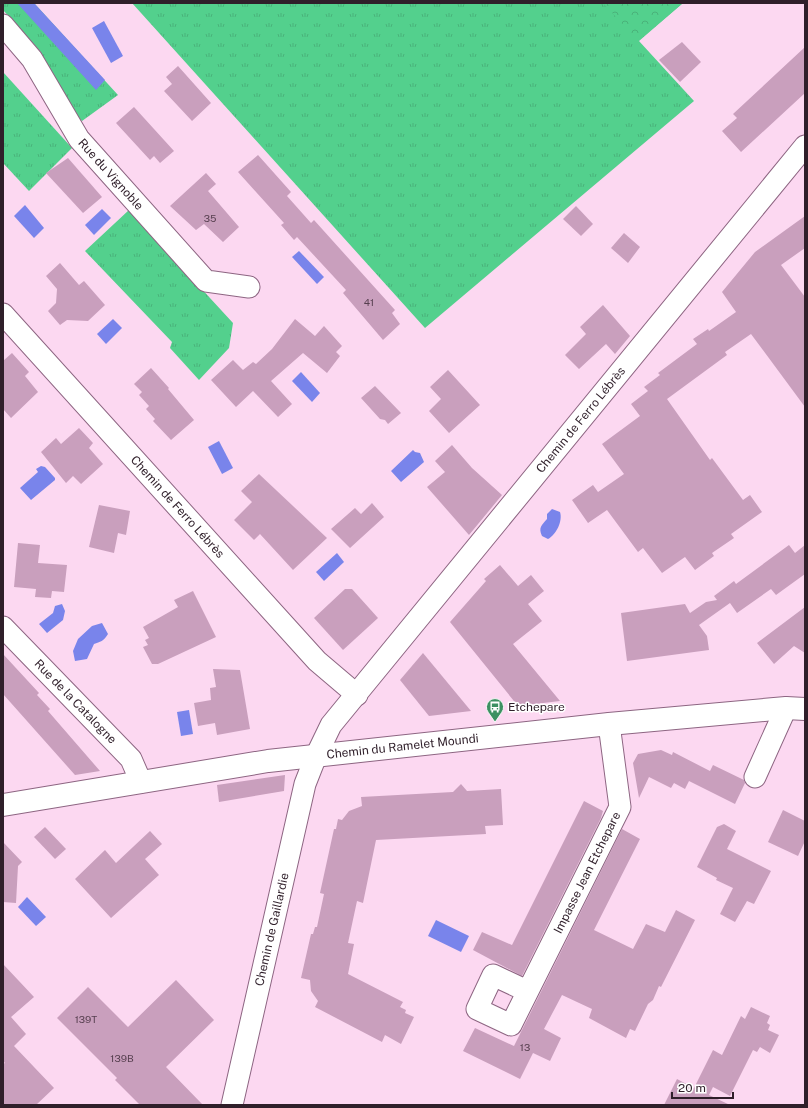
<svg xmlns="http://www.w3.org/2000/svg" width="808" height="1108" viewBox="0 0 808 1108" font-family="'Public Sans',sans-serif">
<defs>
<pattern id="grass-tufts" width="24" height="20" patternUnits="userSpaceOnUse"><rect width="24" height="20" fill="#53d08d"/><path d="M3 7l-1-3M5 7V3M7 7l1-3M15 17l-1-3M17 17v-4M19 17l1-3" fill="none" stroke="#49b27a"/></pattern>
<pattern id="forest-crowns" width="20" height="18" patternUnits="userSpaceOnUse"><rect width="20" height="18" fill="#53d08d"/><path d="M2 6a3 3 0 1 1 6 0M12 15a3 3 0 1 1 6 0" fill="none" stroke="#49b27a"/></pattern>
</defs>
<rect width="100%" height="100%" fill="#fcd8f1"/>
<g fill="url(#grass-tufts)">
<path d="M3 3H34L118 95 82 121 72 111 40 51 3 10Z"/>
<path d="M132 3H683L639 41 694 101 425 328Z"/>
<path d="M3 72 72 148 29 191 3 163Z"/>
<path d="M129 210 233 323 229 348 199 380 170 348 172 342 85 251Z"/>
</g>
<path fill="url(#forest-crowns)" d="M603 3H683L638 41Z"/>
<g fill="#7984eb">
<path d="M17 3H34L105 80 96 90Z"/>
<path d="M104 21 123 56 111 63 92 28Z"/>
<path d="M25 205 44 228 34 238 14 216Z"/>
<path d="M102 209 111 218 94 235 85 225Z"/>
<path d="M299 251 324 277 317 284 292 257Z"/>
<path d="M113 319 122 328 106 344 97 334Z"/>
<path d="M301 372 320 393 312 402 292 381Z"/>
<path d="M219 441 233 468 222 474 208 447Z"/>
<path d="M413 450 415 452 420 453 424 462 401 482 391 471Z"/>
<path d="M41 466 45 467 55 478V480L31 500 20 488 38 472 36 469Z"/>
<path d="M552 509 560 512C563 521 556 535 548 539L542 536C538 527 542 525 547 519V514Z"/>
<path d="M337 553 344 562 324 581 316 572Z"/>
<path d="M62 604 65 611 63 620 47 633 39 624 53 613 55 606Z"/>
<path d="M102 623 108 634C104 641 100 642 94 644L87 659 75 661 73 651 78 639 92 626Z"/>
<path d="M189 710 193 734 181 736 177 712Z"/>
<path d="M27 897 46 917 36 926 18 907Z"/>
<path d="M436 920 469 936 461 952 428 936Z"/>
</g>
<g fill="#c99fbd">
<path d="M682 42 701 62 680 82 659 60Z"/>
<path d="M805 47V93L741 152 722 131 737 118 733 114Z"/>
<path d="M178 66 211 103 192 121 164 91 172 84 166 77Z"/>
<path d="M134 107 174 151 160 163 154 156 150 160 116 123Z"/>
<path d="M258 155 291 192 287 196 311 223 314 220 395 310 392 313 400 324 383 340 343 293 346 290 297 237 294 240 281 225 284 223 238 172Z"/>
<path d="M68 158 102 197 83 213 46 173Z"/>
<path d="M206 173 216 184 208 191 239 227 223 242 204 224 196 230 170 206Z"/>
<path d="M576 206 593 224 581 236 563 219Z"/>
<path d="M805 216V248L781 265 805 297V407L751 334 725 352 727 355 667 399 710 460 712 458 743 500 750 495 762 512 731 534 734 538 712 553 714 556 695 570 685 557 662 573 643 548 638 552 607 510 588 523 572 500 593 485 598 492 624 474 602 444 640 416 631 404 648 391 644 387 660 375 658 373 697 344 693 339 708 329 709 331 736 312 722 292 755 252Z"/>
<path d="M624 233 640 247 628 263 611 248Z"/>
<path d="M60 263 79 285 84 281 105 305 88 321 67 320 60 325 48 311 56 303 57 289 46 276Z"/>
<path d="M603 305 630 336 615 354 606 344 579 369 565 355 586 334 580 327Z"/>
<path d="M295 319 315 336 324 326 342 346 336 352 340 356 327 373 303 353 271 381 292 404 278 417 253 391 236 407 211 380 233 360 243 370 253 362 256 364 272 349Z"/>
<path d="M12 353 29 372 25 376 38 392 11 418 3 409V361Z"/>
<path d="M151 368 169 388 168 389 194 420 171 440 153 421 155 419 146 409 149 406 139 395 142 392 134 384Z"/>
<path d="M448 370 480 405 449 433 429 411 441 399 430 387Z"/>
<path d="M375 386 401 413 388 424 385 420 380 419 361 398Z"/>
<path d="M79 428 93 443 89 448 103 464 81 484 73 476 66 483 41 452 56 438 61 444Z"/>
<path d="M452 445 472 468 502 495 469 535 427 487 445 472 435 461Z"/>
<path d="M259 474 327 538 293 570 260 534 254 540 234 520 252 502 241 491Z"/>
<path d="M372 503 384 517 350 548 331 529 355 508 361 514Z"/>
<path d="M99 505 130 511 126 535 118 533 114 553 89 547Z"/>
<path d="M18 543 40 545 38 563 67 565 64 592 52 591 51 598 35 597 36 589 14 587Z"/>
<path d="M789 545 795 553 805 545V574L776 595 771 589 737 613 730 603 699 625 707 636 709 650 627 661 621 613 685 604 690 613 706 602 717 600 714 596 734 581 736 584Z"/>
<path d="M500 565 518 586 531 575 544 591 528 604 542 621 513 644 560 701 518 706 450 622 486 581 484 579Z"/>
<path d="M345 589H352L378 618 343 650 314 618Z"/>
<path d="M193 591 216 637 158 664H152L143 647 148 645 145 640 149 638 143 627 178 607 174 600Z"/>
<path d="M805 607V653L794 646 774 664 757 643Z"/>
<path d="M423 653 471 711 429 716 400 680Z"/>
<path d="M3 654 39 693 37 695 50 709 48 711 100 771 75 775 3 694Z"/>
<path d="M213 669 240 670 250 729 217 735 215 723 198 726 194 703 211 700 210 688 216 687Z"/>
<path d="M661 750 672 755 673 752 710 771 713 765 744 780 745 783 735 804 689 781 685 789 674 783 671 788 649 777 639 798 633 763 638 754Z"/>
<path d="M285 775 284 791 219 802 217 785Z"/>
<path d="M461 784 467 791 501 789 503 825 485 826 486 834 376 840 363 903 357 901 348 943 354 944 348 974 403 1002 400 1007 406 1010 405 1013 414 1017 401 1044 385 1035 382 1042 315 1007 318 1001 311 991 310 980 301 978 311 934H313L315 927H317L324 894 320 893 334 829H336L338 819 342 820 349 811 362 806 361 797 453 792Z"/>
<path d="M584 801 603 811 601 818 522 976 473 950 482 932 512 945Z"/>
<path d="M783 810 805 821V841L798 856 768 842Z"/>
<path d="M724 824 736 831 727 849 771 871 754 904 747 901 735 922 720 914 733 888 716 880 717 878 697 867 717 827Z"/>
<path d="M45 827 66 849 55 859 34 837Z"/>
<path d="M622 829 640 839 594 930 633 949 646 924 665 932 676 910 695 920 661 987 659 986 653 1000 648 1004 635 1031 630 1029 626 1038 589 1018 592 1009 562 995 544 1029 561 1038 550 1061 533 1053 520 1079 463 1051 475 1028 514 1046Z"/>
<path d="M150 831 162 844 145 859 159 875 111 918 75 879 105 850 116 863Z"/>
<path d="M3 842 22 862 18 866 16 903 3 902Z"/>
<path d="M3 964 34 997 11 1017 26 1034 14 1046 54 1088 36 1105H3V1064L5 1063 3 1061Z"/>
<path d="M176 980 214 1020 166 1067 203 1105H140L115 1080 117 1078 57 1018 88 987 128 1027Z"/>
<path d="M751 1007 770 1016 767 1023 770 1025 768 1030 779 1035 770 1053 760 1047 757 1052 753 1050 730 1096 713 1087 709 1095 730 1105H664L677 1079 694 1088 713 1050 722 1055 741 1016 745 1019Z"/>
</g>
<g fill="none" stroke-linecap="round" stroke-linejoin="round">
<g stroke="#8d6582" stroke-width="23">
<g id="minor">
<path id="s1" d="M3 25 32 59 79 139 206 281 249 287"/>
<path id="s2" d="M3 314 317 661 357 695"/>
<path id="s3" d="M3 627 131 759 141 782"/>
<path d="M755 777 786 708"/>
<path id="s4" d="M527 991 493 975 477 1009 511 1025 620 807 609 724"/>
<path id="s5" d="M232 1105 305 784 316 756 331 725 805 146"/>
</g>
</g>
<g stroke="#8d6582" stroke-width="24">
<g id="secondary">
<path id="s6" d="M3 805 268 761 609 724 786 708 805 709"/>
</g>
</g>
<use href="#minor" stroke="#fff" stroke-width="21"/>
<use href="#secondary" stroke="#fff" stroke-width="22"/>
</g>
<defs>
<g id="bus-pin" transform="scale(0.9)"><path d="M0 17L-7.5 6A9.5 9.5 0 1 1 7.5 6Z" fill="#3c9062" stroke="#fff"/><path d="M-5-6H5V4H4V6H2V4H-2V6H-4V4H-5ZM-3.5-4V0h7V-4ZM-3.5 1.2v1.5H-2V1.2ZM2 1.2v1.5H3.5V1.2Z" fill="#fff"/></g>
</defs>
<g fill-rule="evenodd">
<use href="#bus-pin" x="495" y="707"/>
</g>
<g text-anchor="middle" dominant-baseline="central" stroke-width="3" stroke-linejoin="round" paint-order="stroke">
<g font-size="10" fill="#563f4f">
<text x="210" y="218">35</text>
<text x="369" y="302">41</text>
<text x="86" y="1019">139T</text>
<text x="525" y="1047">13</text>
<text x="122" y="1058">139B</text>
</g>
<g font-size="12" fill="#2f1f2a" stroke="#fff">
<text stroke="none"><textPath href="#s1" startOffset="185">Rue du Vignoble</textPath></text>
<text stroke="none"><textPath href="#s5" startOffset="788">Chemin de Ferro Lébrès</textPath></text>
<text stroke="none"><textPath href="#s2" startOffset="260">Chemin de Ferro Lébrès</textPath></text>
<text stroke="none"><textPath href="#s3" startOffset="104">Rue de la Catalogne</textPath></text>
<text stroke="none"><textPath href="#s6" startOffset="404">Chemin du Ramelet Moundi</textPath></text>
<text stroke="none"><textPath href="#s4" startOffset="283">Impasse Jean Etchepare</textPath></text>
<text stroke="none"><textPath href="#s5" startOffset="180">Chemin de Gaillardie</textPath></text>
</g>
<g font-size="12" fill="#2f1f2a" stroke="#fff" text-anchor="start">
<text x="508" y="707">Etchepare</text>
</g>
</g>
<rect width="808" height="1108" fill="none" stroke="#2f1f2a" stroke-width="8"/>
<path d="M672 1092v6h61v-6" fill="none" stroke="#2f1f2a" stroke-width="2"/>
<text x="678" y="1092" font-size="12" fill="#2f1f2a" stroke="#ffffff" stroke-width="3" paint-order="stroke">20 m</text>
</svg>
